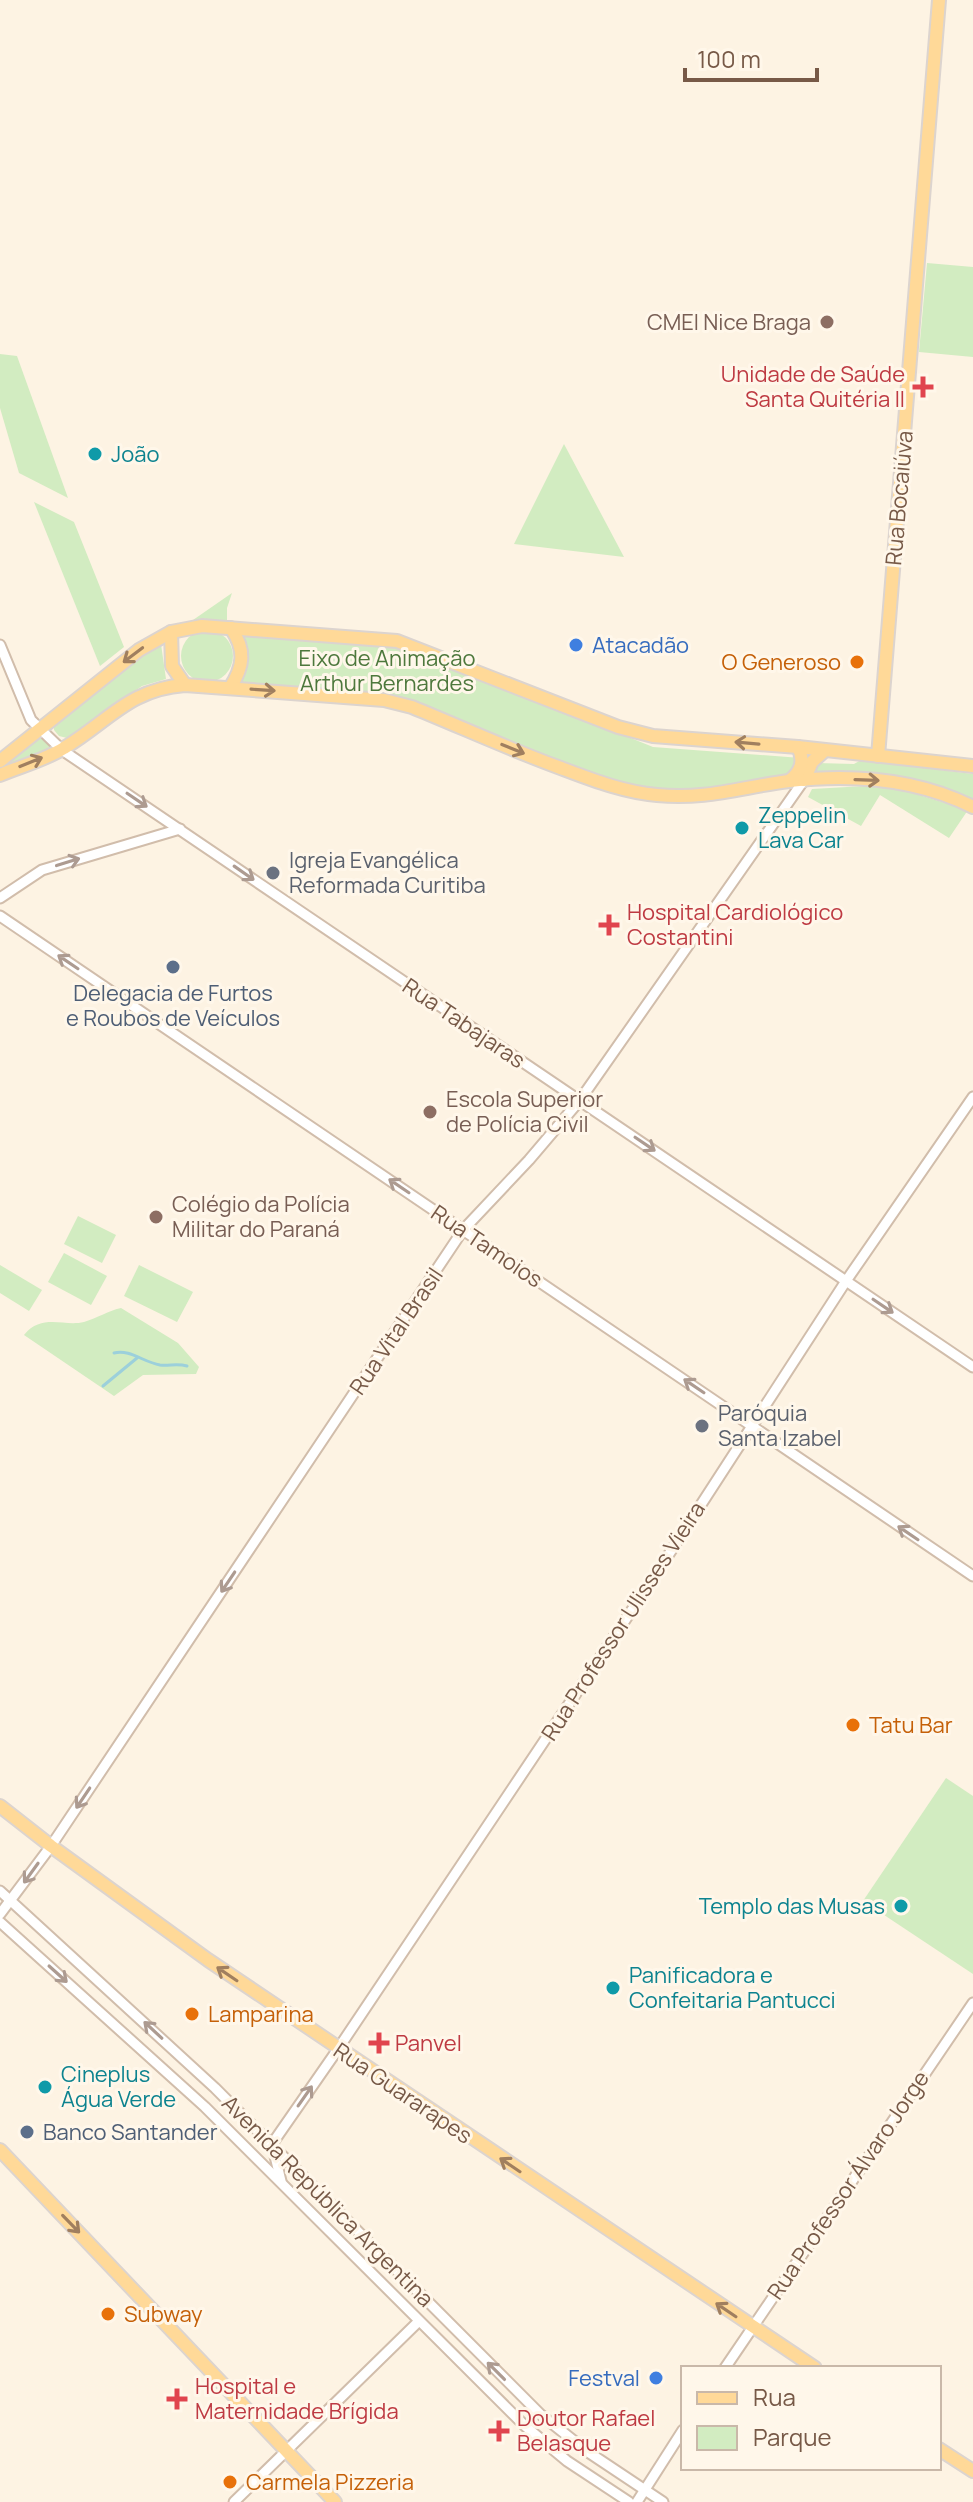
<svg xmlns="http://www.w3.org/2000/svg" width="973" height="2502" viewBox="0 0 973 2502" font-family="Manrope,sans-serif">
<rect width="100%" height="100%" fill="#fdf3e3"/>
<g fill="#d2ecc1">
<path d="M927 263 973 267V357L919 352Z"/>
<path d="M0 354 17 356 68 498 19 473 0 408Z"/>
<path d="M564 444 624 557 514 544Z"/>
<path d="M34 502 74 522 124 647 100 666Z"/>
<path d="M232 593 227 608V622L193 620Z"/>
<circle cx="207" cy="656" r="26"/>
<path d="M241 634 392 645 418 652 653 747 801 758 793 776 678 792 627 784 527 751 398 698 239 682C247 664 249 652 241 634Z"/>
<path d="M161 644 166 679 142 686 67 738 59 736 54 730V724L67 717V714L145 653Z"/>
<path d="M37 735 52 748 0 770V765Z"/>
<path d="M861 760 973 774V803L967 800 813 775 817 763 854 764Z"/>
<path d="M865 786 903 790 968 810 949 838 880 795 861 826 808 797 812 789Z"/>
<path d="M78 1216 116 1235 102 1263 64 1244Z"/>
<path d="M64 1253 107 1276 91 1305 48 1282Z"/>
<path d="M0 1265 42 1290 29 1311 0 1293Z"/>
<path d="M139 1265 193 1292 177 1322 124 1296Z"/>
<path d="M121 1308 178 1343 199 1367 196 1374 143 1375 114 1396 24 1335C42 1313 64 1327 84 1322 98 1318 107 1311 121 1308Z"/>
<path d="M946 1778 973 1796V1974L863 1901Z"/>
</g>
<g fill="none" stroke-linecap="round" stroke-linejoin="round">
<g stroke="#9cd0db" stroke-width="3">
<path d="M114 1353C130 1349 143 1362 160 1365 170 1366 177 1363 187 1366"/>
<path d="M103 1386 137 1358"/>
</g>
<g stroke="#d1bdab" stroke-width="13">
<g id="minor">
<path d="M0 645 31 720 62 750 973 1367"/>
<path d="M0 898 42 870 180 829"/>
<path d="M0 916 973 1576"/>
<path d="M0 1891 215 2088 540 2414 588 2452 663 2502"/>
<path d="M0 1914 51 1846 463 1230 529 1160 580 1100 804 780"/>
<path d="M0 1922 205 2107 525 2426 567 2461 629 2502"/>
<path d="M281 2181 272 2144 338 2049 658 1571 846 1281 973 1097"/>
<path d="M725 2368 973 2003"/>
<path d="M234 2502 418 2322"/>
<path d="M637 2502 683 2430"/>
</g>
</g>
<g stroke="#dcd4cf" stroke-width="16">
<g id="major">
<path d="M171 632 172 666 185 685"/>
<path d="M230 688C244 666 246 650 231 628"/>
<path d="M878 756 939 0"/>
<path d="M0 761 139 650 171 632 202 626 397 641 618 727 653 736 798 747 973 766"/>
<path d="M0 775C21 766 45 760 64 748 109 721 129 689 185 685L384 700 412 707C461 727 509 749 558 767 590 779 622 792 657 795 705 800 742 787 789 781 851 774 917 779 973 807"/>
<path d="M804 780 812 762 824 751"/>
<path d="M789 781C801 772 805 761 798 747"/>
<path d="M0 1806 51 1846 208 1960 815 2368"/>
<path d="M0 2150 335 2502"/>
<path d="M939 2449 973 2471"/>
</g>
</g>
<use href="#minor" stroke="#fff" stroke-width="9"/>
<use href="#major" stroke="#ffd998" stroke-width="12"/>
</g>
<defs><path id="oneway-shaft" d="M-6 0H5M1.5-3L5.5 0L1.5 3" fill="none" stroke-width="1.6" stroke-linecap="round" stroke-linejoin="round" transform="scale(2)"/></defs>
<g stroke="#a07f5f">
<use href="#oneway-shaft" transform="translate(133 655) rotate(143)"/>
<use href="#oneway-shaft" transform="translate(263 690) rotate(4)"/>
<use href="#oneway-shaft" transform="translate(747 743) rotate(-175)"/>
<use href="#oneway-shaft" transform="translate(513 749) rotate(22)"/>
<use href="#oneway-shaft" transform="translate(31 762) rotate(-22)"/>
<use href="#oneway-shaft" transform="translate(867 780) rotate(2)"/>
<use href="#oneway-shaft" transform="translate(227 1974) rotate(-146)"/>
<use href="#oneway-shaft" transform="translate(510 2165) rotate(-146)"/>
<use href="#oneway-shaft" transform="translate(71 2224) rotate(46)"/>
<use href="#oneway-shaft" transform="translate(726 2310) rotate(-146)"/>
</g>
<g stroke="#ad9b91">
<use href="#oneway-shaft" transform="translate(137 800) rotate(34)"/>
<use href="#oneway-shaft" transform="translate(68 862) rotate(-17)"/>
<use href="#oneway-shaft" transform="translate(244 873) rotate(35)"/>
<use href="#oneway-shaft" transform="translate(68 962) rotate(-146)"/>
<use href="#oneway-shaft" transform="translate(645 1144) rotate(34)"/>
<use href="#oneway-shaft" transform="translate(399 1186) rotate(-146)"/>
<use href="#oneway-shaft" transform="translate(883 1306) rotate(34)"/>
<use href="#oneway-shaft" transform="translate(694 1386) rotate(-146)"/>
<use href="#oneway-shaft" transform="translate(908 1533) rotate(-146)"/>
<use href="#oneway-shaft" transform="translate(228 1582) rotate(124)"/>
<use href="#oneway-shaft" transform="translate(83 1798) rotate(124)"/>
<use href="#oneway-shaft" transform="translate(31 1873) rotate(126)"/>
<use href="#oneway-shaft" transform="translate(58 1974) rotate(42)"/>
<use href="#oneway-shaft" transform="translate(153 2030) rotate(-137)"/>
<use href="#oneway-shaft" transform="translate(305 2096) rotate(-55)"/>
<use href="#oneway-shaft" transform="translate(496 2371) rotate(-135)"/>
</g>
<g fill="#8d6e63" stroke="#fff7ea" stroke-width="3">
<circle cx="827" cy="322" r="8"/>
<circle cx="430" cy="1112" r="8"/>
<circle cx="156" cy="1217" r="8"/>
</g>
<g fill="#e0444e" stroke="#fff7ea" stroke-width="3">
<path d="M919 375h8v8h8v8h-8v8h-8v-8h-8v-8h8z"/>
<path d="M605 913h8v8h8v8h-8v8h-8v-8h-8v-8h8z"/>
<path d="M375 2031h8v8h8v8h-8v8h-8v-8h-8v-8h8z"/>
<path d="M173 2387h8v8h8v8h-8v8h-8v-8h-8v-8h8z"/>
<path d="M495 2419h8v8h8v8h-8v8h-8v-8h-8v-8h8z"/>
</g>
<g fill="#0f9aa8" stroke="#fff7ea" stroke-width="3">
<circle cx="95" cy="454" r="8"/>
<circle cx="742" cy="828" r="8"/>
<circle cx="901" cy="1906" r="8"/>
<circle cx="613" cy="1988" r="8"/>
<circle cx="45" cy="2087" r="8"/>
</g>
<g fill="#3f7fe0" stroke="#fff7ea" stroke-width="3">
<circle cx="576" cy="645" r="8"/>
<circle cx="656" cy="2378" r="8"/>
</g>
<g fill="#e8710a" stroke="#fff7ea" stroke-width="3">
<circle cx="857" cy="662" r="8"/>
<circle cx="853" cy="1725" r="8"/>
<circle cx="192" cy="2014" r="8"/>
<circle cx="108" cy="2314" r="8"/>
<circle cx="230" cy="2482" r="8"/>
</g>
<g fill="#6b7280" stroke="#fff7ea" stroke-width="3">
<circle cx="273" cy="873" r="8"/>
<circle cx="702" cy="1426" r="8"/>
</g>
<g fill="#5c6f8a" stroke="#fff7ea" stroke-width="3">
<circle cx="173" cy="967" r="8"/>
<circle cx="27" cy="2132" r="8"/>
</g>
<g text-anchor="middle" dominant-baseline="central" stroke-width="6" stroke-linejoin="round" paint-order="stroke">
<g font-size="22" fill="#785e54" stroke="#fff7ea" text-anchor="start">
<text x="811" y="322" text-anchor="end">CMEI Nice Braga</text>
<text x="446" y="1099">Escola Superior<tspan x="446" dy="25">de Polícia Civil</tspan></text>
<text x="172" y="1204">Colégio da Polícia<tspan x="172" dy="25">Militar do Paraná</tspan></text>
</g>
<g font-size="22" fill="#be3a42" stroke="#fff7ea" text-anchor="start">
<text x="905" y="374" text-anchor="end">Unidade de Saúde<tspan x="905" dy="25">Santa Quitéria II</tspan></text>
<text x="627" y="912">Hospital Cardiológico<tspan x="627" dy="25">Costantini</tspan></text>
<text x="395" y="2043">Panvel</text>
<text x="195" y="2386">Hospital e<tspan x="195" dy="25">Maternidade Brígida</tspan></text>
<text x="517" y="2418">Doutor Rafael<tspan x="517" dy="25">Belasque</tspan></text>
</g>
<g font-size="22" fill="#0d838f" stroke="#fff7ea" text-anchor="start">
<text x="111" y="454">João</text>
<text x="758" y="815">Zeppelin<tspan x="758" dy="25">Lava Car</tspan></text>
<text x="885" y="1906" text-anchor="end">Templo das Musas</text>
<text x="629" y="1975">Panificadora e<tspan x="629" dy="25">Confeitaria Pantucci</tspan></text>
<text x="61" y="2074">Cineplus<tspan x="61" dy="25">Água Verde</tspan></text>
</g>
<g font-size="22" fill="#775947" stroke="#fff7ea">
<text transform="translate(899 498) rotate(-85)">Rua Bocaiúva</text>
<text transform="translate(464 1023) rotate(34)">Rua Tabajaras</text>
<text transform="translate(487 1246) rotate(34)">Rua Tamoios</text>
<text transform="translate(396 1331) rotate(-56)">Rua Vital Brasil</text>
<text transform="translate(623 1621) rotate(-57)">Rua Professor Ulisses Vieira</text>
<text transform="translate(403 2093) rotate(34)">Rua Guararapes</text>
<text transform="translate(848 2185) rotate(-56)">Rua Professor Álvaro Jorge</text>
<text transform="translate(328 2201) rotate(45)">Avenida República Argentina</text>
</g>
<g font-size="22" fill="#366cbe" stroke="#fff7ea" text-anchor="start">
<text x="592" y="645">Atacadão</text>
<text x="640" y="2378" text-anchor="end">Festval</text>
</g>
<g font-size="22" fill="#4d783c" stroke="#fff7ea">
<text x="387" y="658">Eixo de Animação<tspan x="387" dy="25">Arthur Bernardes</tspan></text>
</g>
<g font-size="22" fill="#c56008" stroke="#fff7ea" text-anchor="start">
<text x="841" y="662" text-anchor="end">O Generoso</text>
<text x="869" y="1725">Tatu Bar</text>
<text x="208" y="2014">Lamparina</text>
<text x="124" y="2314">Subway</text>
<text x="246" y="2482">Carmela Pizzeria</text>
</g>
<g font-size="22" fill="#5b616d" stroke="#fff7ea" text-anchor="start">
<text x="289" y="860">Igreja Evangélica<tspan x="289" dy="25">Reformada Curitiba</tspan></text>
<text x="718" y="1413">Paróquia<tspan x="718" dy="25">Santa Izabel</tspan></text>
</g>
<g font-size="22" fill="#4e5e75" stroke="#fff7ea">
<text x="173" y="993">Delegacia de Furtos<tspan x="173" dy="25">e Roubos de Veículos</tspan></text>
<text x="43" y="2132" text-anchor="start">Banco Santander</text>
</g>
</g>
<rect x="681" y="2366" width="260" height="104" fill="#fff7ea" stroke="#c9b8a9" stroke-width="2"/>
<rect x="697" y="2392" width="40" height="12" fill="#ffd998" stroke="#c9b8a9" stroke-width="2"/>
<text x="753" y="2406" font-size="24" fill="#775947">Rua</text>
<rect x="697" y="2426" width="40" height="24" fill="#d2ecc1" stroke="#c9b8a9" stroke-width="2"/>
<text x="753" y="2446" font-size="24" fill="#775947">Parque</text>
<path d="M685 68v12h132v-12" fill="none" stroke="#775947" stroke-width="4"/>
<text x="697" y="68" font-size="24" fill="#775947" stroke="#fff7ea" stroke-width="6" paint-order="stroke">100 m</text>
</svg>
